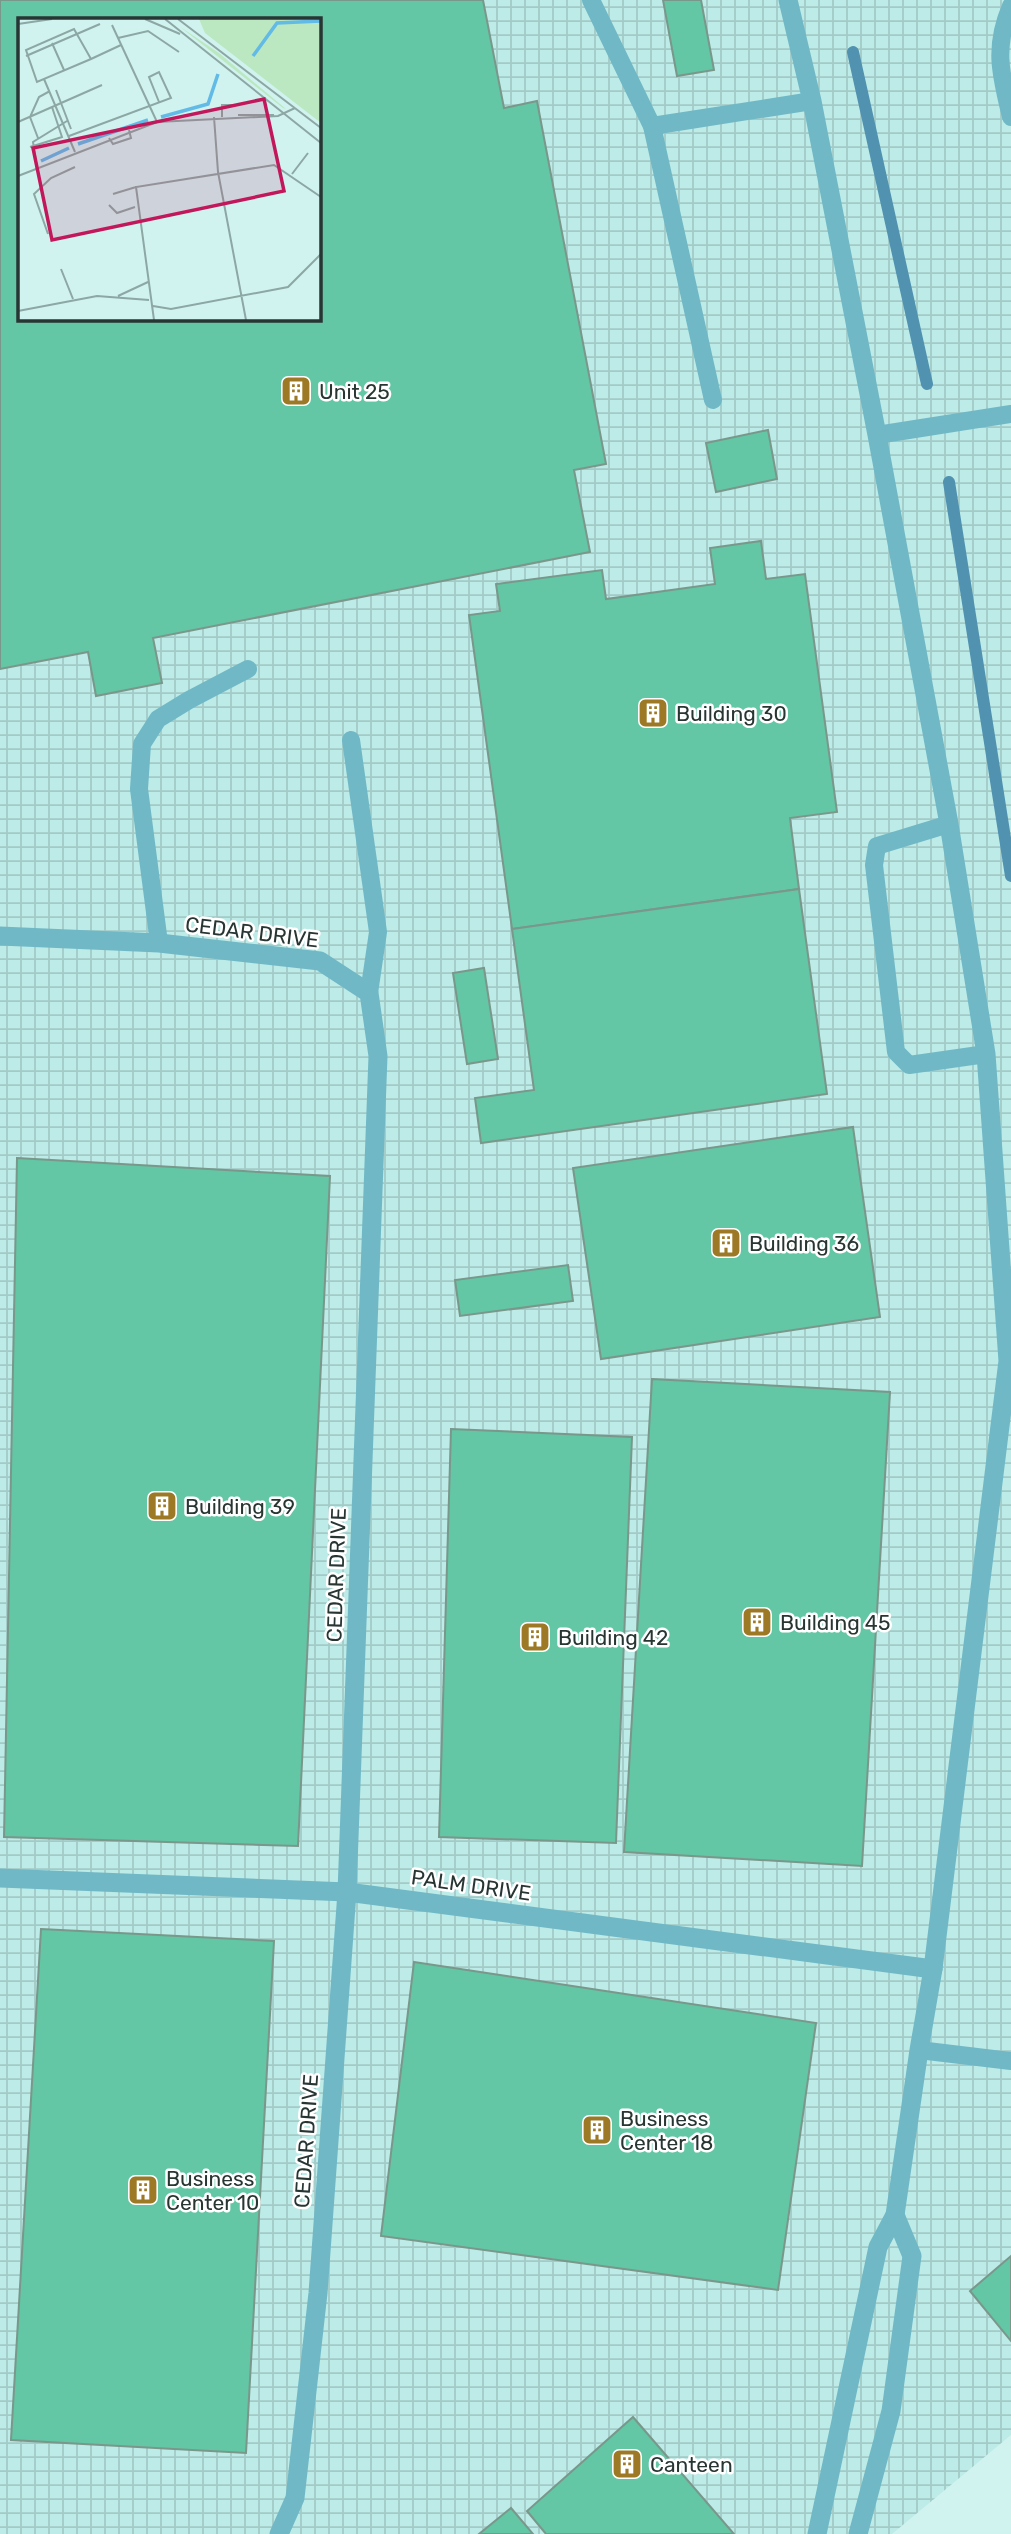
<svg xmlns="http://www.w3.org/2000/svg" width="1011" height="2534" viewBox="0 0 1011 2534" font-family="Rubik,sans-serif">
<defs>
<pattern id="industrial-grid" width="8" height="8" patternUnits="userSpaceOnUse" patternTransform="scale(1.75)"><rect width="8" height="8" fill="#bdebe7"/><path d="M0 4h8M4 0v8" fill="none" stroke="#a2cac7"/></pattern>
</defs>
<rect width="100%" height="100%" fill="#d0f3f0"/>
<path fill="url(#industrial-grid)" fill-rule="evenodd" d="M0 0H1011V2435L892 2534H0ZM19 19H318V318H19Z"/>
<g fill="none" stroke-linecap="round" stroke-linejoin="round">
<g stroke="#5092b0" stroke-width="12">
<path d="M853 52 927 384"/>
<path d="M949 482 1011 876"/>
</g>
</g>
<g fill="#63c6a5" stroke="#7a978b" stroke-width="2" fill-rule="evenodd">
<path d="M0 0H483L504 108 537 101 606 464 574 470 590 552 153 638 162 683 96 696 88 652 0 669ZM19 19H318V318H19Z"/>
<path d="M663 0H701L714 70 677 76Z"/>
<path d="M768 430 777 479 716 492 706 443Z"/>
<path d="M761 541 766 579 805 574 837 812 790 818 799 889 512 929 469 615 500 611 496 584 602 570 606 599 715 584 710 548Z"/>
<path d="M799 889 827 1094 481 1143 475 1098 534 1090 512 929Z"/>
<path d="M484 968 498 1059 467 1064 453 973Z"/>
<path d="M853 1127 880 1317 601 1359 573 1168Z"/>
<path d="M17 1158 330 1176 298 1846 4 1837Z"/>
<path d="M568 1265 573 1301 460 1316 455 1280Z"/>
<path d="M652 1379 890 1392 862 1866 624 1852Z"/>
<path d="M451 1429 632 1437 616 1843 439 1837Z"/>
<path d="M41 1929 274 1941 246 2453 11 2440Z"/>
<path d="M414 1962 816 2023 778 2290 381 2236Z"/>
<path d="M1011 2256V2341L970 2291Z"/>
<path d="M633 2417 734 2534H546L527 2511Z"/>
<path d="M511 2508 533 2534H479Z"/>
</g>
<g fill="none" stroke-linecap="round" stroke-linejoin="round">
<g stroke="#70b8c6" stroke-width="18">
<path d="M591 0 652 126 713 400"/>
<path d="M1011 6C993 48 1001 75 1011 117"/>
<path d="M652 126 812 101"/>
<path d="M877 435 1011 414"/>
<path d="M351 740 378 932 369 993"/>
<path d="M949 824 877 846 874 865 896 1052 909 1065 986 1054"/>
<path d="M159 943 139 789 142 744 158 719 189 700 248 669"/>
<path d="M919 2050 1011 2061"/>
</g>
<g stroke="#70b8c6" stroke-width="19">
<path d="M788 0 812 101 877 435 949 824 986 1054 1008 1361 933 1969 919 2050 895 2215 878 2247 817 2534"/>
<path d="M0 936 159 943 320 961 369 993 378 1056 347 1892 318 2293 295 2498 279 2534"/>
<path d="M0 1878 347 1892 933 1969"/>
<path d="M858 2534 891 2411 912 2256 895 2215"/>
</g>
</g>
<defs>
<g id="building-square" transform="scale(1.575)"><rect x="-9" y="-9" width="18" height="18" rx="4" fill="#9d7925" stroke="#fff"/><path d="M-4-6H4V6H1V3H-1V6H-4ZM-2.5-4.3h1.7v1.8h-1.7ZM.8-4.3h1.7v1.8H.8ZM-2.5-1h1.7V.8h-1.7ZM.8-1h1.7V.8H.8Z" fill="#fff"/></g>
</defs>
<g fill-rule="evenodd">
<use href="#building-square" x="296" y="391"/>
<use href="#building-square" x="653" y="713"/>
<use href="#building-square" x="726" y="1243"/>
<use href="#building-square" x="162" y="1506"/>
<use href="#building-square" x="757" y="1622"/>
<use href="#building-square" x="535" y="1637"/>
<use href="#building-square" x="597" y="2130"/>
<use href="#building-square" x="143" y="2190"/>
<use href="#building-square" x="627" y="2464"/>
</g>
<g text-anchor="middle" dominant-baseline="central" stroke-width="5" stroke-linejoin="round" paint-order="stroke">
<g font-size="21" fill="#273533" stroke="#fff" text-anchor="start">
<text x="319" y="391">Unit 25</text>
<text x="676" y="713">Building 30</text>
<text x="749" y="1243">Building 36</text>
<text x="185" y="1506">Building 39</text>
<text x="780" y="1622">Building 45</text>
<text x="558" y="1637">Building 42</text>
<text x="620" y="2118">Business<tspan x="620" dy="24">Center 18</tspan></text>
<text x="166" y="2178">Business<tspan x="166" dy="24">Center 10</tspan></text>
<text x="650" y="2464">Canteen</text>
</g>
<g font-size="21" fill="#273533" stroke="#fff">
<text transform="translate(252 932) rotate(7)">CEDAR DRIVE</text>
<text transform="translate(336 1575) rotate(-88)">CEDAR DRIVE</text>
<text transform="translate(471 1885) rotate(8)">PALM DRIVE</text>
<text transform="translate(306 2141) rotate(-86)">CEDAR DRIVE</text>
</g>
</g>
<g transform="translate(18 18)">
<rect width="303" height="303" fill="#d0f3f0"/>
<path d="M181 1H303V105L187 15ZM161 8 201 35 268 91 265 90Z" fill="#bbe8c0"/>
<path fill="none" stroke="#62bae6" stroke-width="3.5" d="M235 38 259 5 303 3M143 99 190 86 200 56M60 126 130 102M23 143 51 130"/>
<path fill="none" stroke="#8ca7a4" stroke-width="2" d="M127 1 162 16M147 1 303 125M160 1 303 110M0 6 34 1M94 7 139 104M100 20 130 13 161 34M34 25 46 52M8 38 82 6M73 41 56 11 8 32 19 64 73 41 103 27M26 61 57 134M38 72 53 111M220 97H256M196 99 200 154 228 302M204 99V87H214M0 104 84 67M51 118 153 80 141 54 131 59 141 84M20 120 12 99 21 79 32 73M91 120 95 126 113 120 111 112M12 129 44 119 34 89M19 150 15 124 49 103M274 156 290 135M0 158 139 104 260 98 277 90M95 176 118 169M91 187 99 195 117 189M30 216 16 176 33 160 57 149M43 251 55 281M100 278 130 264M135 288 153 291 270 269 303 236M0 293 79 278 131 282M136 302 118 169 256 147 303 179"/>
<path fill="#c2185b" fill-opacity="0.15" stroke="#c2185b" stroke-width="3.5" d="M246 81 266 173 34 222 15 130Z"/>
<rect width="303" height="303" fill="none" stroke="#273533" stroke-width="3.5"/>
</g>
</svg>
